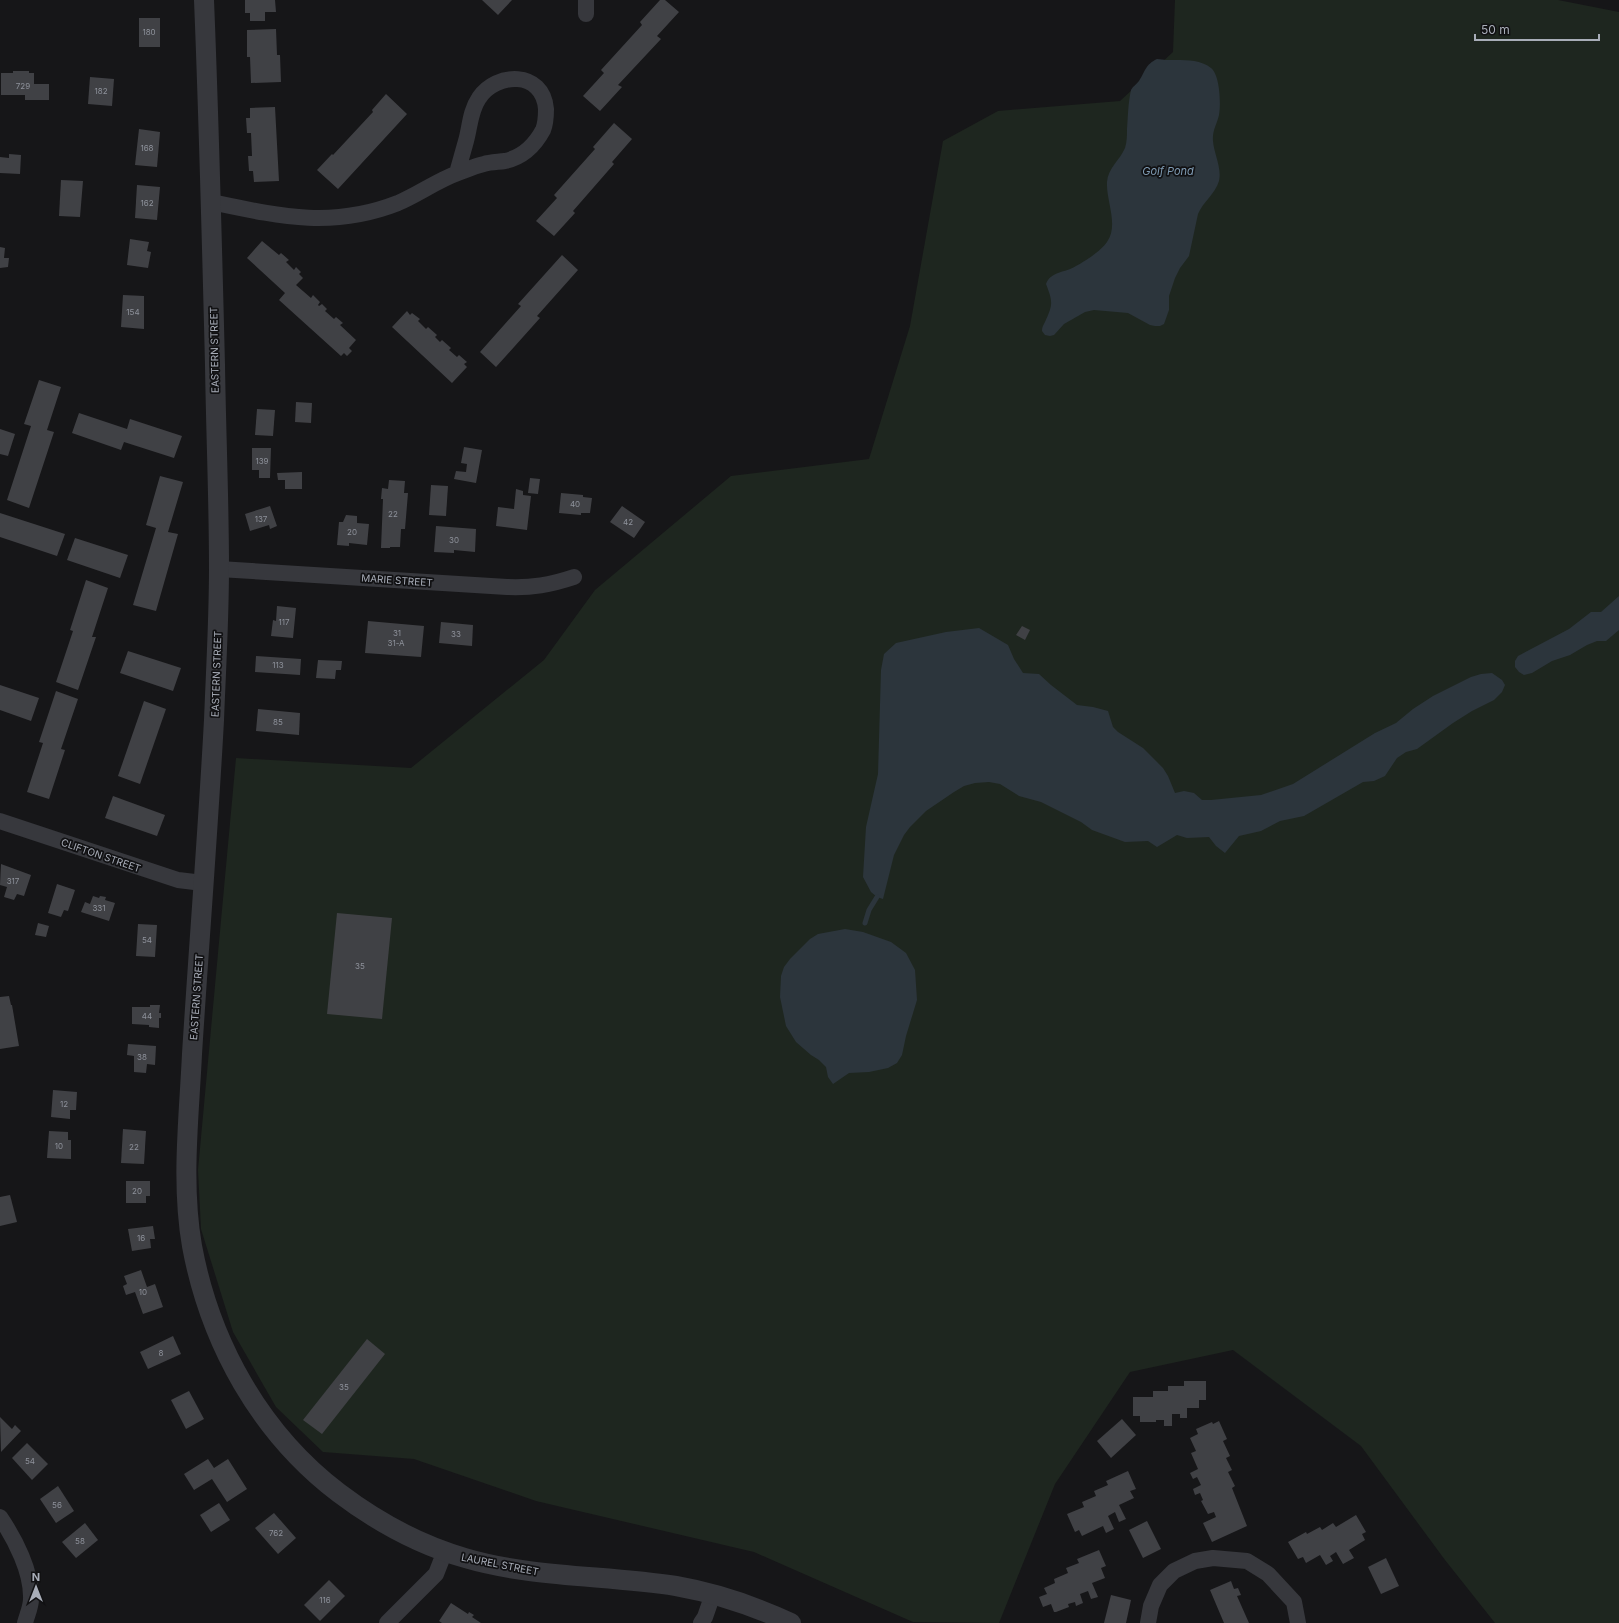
<svg xmlns="http://www.w3.org/2000/svg" width="1619" height="1623" viewBox="0 0 1619 1623" font-family="Inter,sans-serif">
<rect width="100%" height="100%" fill="#161618"/>
<path fill="#1e261f" d="M1175 0H1558L1619 12V1623H1495L1445 1560 1361 1446 1233 1350 1130 1372 1055 1484 999 1623 913 1622 754 1552 536 1501 414 1459 323 1452 276 1407 233 1332 201 1229 198 1170 236 758 411 768 544 660 595 590 731 476 869 459 910 326 943 141 998 111 1120 101 1173 52Z"/>
<g fill="#2c353c">
<path d="M1157 59C1175 62 1196 56 1211 68 1220 75 1221 104 1219 115 1217 124 1212 131 1213 141 1214 154 1222 168 1219 181 1215 194 1203 202 1198 214L1189 256 1180 268 1175 278 1169 296V310L1164 324 1160 326H1155L1150 325 1128 313 1094 310 1085 312 1064 324 1054 335 1050 336 1045 335 1042 331C1042 327 1043 326 1045 322 1053 305 1053 302 1046 284 1051 271 1065 273 1076 266 1084 262 1102 250 1107 242 1119 225 1106 201 1107 182 1108 168 1120 160 1125 148 1127 142 1127 135 1127 129 1128 117 1128 103 1131 90 1133 86 1137 84 1139 81 1146 70 1145 65 1157 59Z"/>
<path d="M1619 596V630L1606 641H1597L1587 645 1570 655 1552 661 1532 673 1524 675 1519 672 1515 667V661L1518 656 1569 629 1591 612H1601Z"/>
<path d="M979 628 1008 645 1014 659 1023 673 1039 674 1051 685 1077 705 1093 707 1108 711 1113 727 1118 732 1143 748 1163 768 1168 776 1175 793 1184 791 1194 793 1202 800H1211L1261 795 1293 784 1375 733 1396 723 1413 709 1433 696 1471 677 1481 674 1492 673 1502 680 1505 685 1502 692 1494 700 1472 711 1453 723 1417 749 1406 752 1397 758 1385 776 1374 781 1363 782 1304 816 1280 821 1261 831 1239 836 1225 853 1216 846 1209 837 1187 838 1177 835 1157 847 1148 841 1125 842 1092 830 1081 822 1041 802 1019 796 1000 784 989 782 975 783 964 786 954 792 926 811 910 827 904 835 894 855 883 899 877 897 871 892 863 877 866 827 878 774 881 670 884 654 896 643 946 632Z"/>
<path d="M845 929 863 932 891 942 906 953 915 970 917 1000 906 1036 902 1055 897 1063 888 1068 869 1072 849 1073 833 1084 828 1077 826 1067 819 1060 811 1055 796 1042 786 1026 780 997 781 976 784 967 790 959 810 939 818 934Z"/>
</g>
<g fill="none" stroke-linecap="round" stroke-linejoin="round">
<path stroke="#2c353c" stroke-width="5" d="M865 923 869 910 877 897"/>
</g>
<g fill="#404145">
<path d="M245 0H275L276 12H265V21H250V13H245Z"/>
<path d="M482 0H512L498 15Z"/>
<path d="M660 0H665L679 12 657 36 661 39 618 85 622 87 600 111 583 96 604 73 601 70 642 25 640 22Z"/>
<rect x="139" y="18" width="21" height="29"/>
<path d="M276 29 277 55H280L281 82 251 83 250 57H247V30Z"/>
<path d="M13 71H29V73H34V84H49V100H25V95H1V73H13Z"/>
<path d="M90 77 114 79 112 106 88 104Z"/>
<path d="M386 94 407 114 338 189 317 170 332 154 333 155 373 112 372 110Z"/>
<path d="M275 107 279 181 254 182 253 171H249L248 156H252L251 133H247L246 118H250V108Z"/>
<path d="M614 123 632 139 612 162 614 164 573 211 575 213 554 236 536 221 557 198 554 195 595 149 593 147Z"/>
<path d="M139 129 160 132 157 167 135 165Z"/>
<path d="M9 154 21 155 20 174 0 173V157L9 158Z"/>
<path d="M61 180 83 181 80 217 59 216Z"/>
<path d="M137 185 160 187 157 220 135 218Z"/>
<path d="M130 239 149 242 147 251 151 252 148 268 127 265Z"/>
<path d="M262 241 279 255 281 253 289 260 286 262 294 270 296 267 301 272 299 274 303 278 296 285 311 298 313 295 320 302 318 305 319 306 322 304 327 309 325 311 334 319 336 317 343 323 340 325 356 340 349 348 352 351 347 356 344 353 341 356 279 300 285 293 247 258Z"/>
<path d="M0 247 5 248 4 258H9L8 267 0 268Z"/>
<path d="M562 255 578 270 537 316 540 318 496 367 480 352 521 306 518 304Z"/>
<path d="M123 295 144 296V329L121 327Z"/>
<path d="M407 311 410 315 412 313 420 319 418 321 426 329 428 327 437 335 435 337 440 342 442 340 451 348 449 350 457 357 459 355 467 362 464 364 467 367 452 383 392 327Z"/>
<path d="M39 380 61 387 47 430 54 432 29 508 7 500 31 426 24 424Z"/>
<path d="M296 402 312 403 311 423 295 422Z"/>
<path d="M257 409 275 410 273 436 255 435Z"/>
<path d="M79 413 127 429 130 419 182 436 174 458 124 442 121 450 72 433Z"/>
<path d="M0 429 15 434 8 456 0 454Z"/>
<path d="M464 447 482 450 476 483 454 479 456 471 466 472 467 464 461 463Z"/>
<path d="M252 448H271L270 478H259V470H252Z"/>
<path d="M302 472V489H285V480H278L277 473Z"/>
<path d="M160 476 183 482 168 532 178 534 156 611 133 605 156 528 146 525Z"/>
<path d="M530 478 540 479 538 494 528 493Z"/>
<path d="M389 480 405 481 404 493H408L405 529H401L400 547H390V548H381L383 499H381L382 488 388 489Z"/>
<path d="M431 485 448 486 446 516 429 515Z"/>
<path d="M516 489 523 491V495L531 496 527 530 496 526 498 507 514 509Z"/>
<path d="M561 493 583 495V497L592 498 590 513H581V515L559 513Z"/>
<path d="M270 506 277 526 270 529 269 525 250 531 245 514Z"/>
<path d="M622 506 645 522 634 538 610 522Z"/>
<path d="M0 513 65 534 57 556 0 537Z"/>
<path d="M346 515 357 516V523L369 524 367 545 349 543V546L337 545 339 522H343Z"/>
<path d="M436 526 476 529 475 552 454 550V553L434 552Z"/>
<path d="M75 538 128 555 120 578 67 560Z"/>
<path d="M86 580 108 588 92 637H96L78 690 56 682 73 631 70 630Z"/>
<path d="M277 606 296 608 293 638 271 636 273 620 276 621Z"/>
<path d="M368 621 424 626 421 657 365 653Z"/>
<path d="M441 622 473 625 472 646 439 643Z"/>
<path d="M1022 626 1030 630 1025 640 1016 635Z"/>
<path d="M128 651 181 668 173 691 120 673Z"/>
<path d="M256 656 301 659 300 675 255 672Z"/>
<path d="M318 660 342 661 341 670H336L335 679 316 678Z"/>
<path d="M0 685 39 698 31 721 0 710Z"/>
<path d="M56 691 78 699 61 749 65 750 49 799 27 792 43 743 39 742Z"/>
<path d="M144 701 166 709 140 784 118 776Z"/>
<path d="M258 709 300 713 299 735 256 731Z"/>
<path d="M113 796 165 815 157 836 105 818Z"/>
<path d="M1 864 31 875 24 896 17 894 14 900 4 897 7 887 0 885Z"/>
<path d="M57 884 75 890 68 911 64 910 61 917 48 913Z"/>
<path d="M93 896 99 898 100 896 106 897 105 900 115 903 109 921 81 912 85 902 90 904Z"/>
<path d="M337 913 392 918 382 1019 327 1014Z"/>
<path d="M38 923 49 926 46 937 35 935Z"/>
<path d="M138 924 157 925 155 957 136 956Z"/>
<path d="M9 996 11 1005H12L19 1046 0 1049V997Z"/>
<path d="M150 1005H160L159 1013H161V1018H159V1028L149 1027V1025L132 1024V1007H150Z"/>
<path d="M128 1044 156 1046 155 1065 147 1064 146 1073 134 1072V1056L127 1055Z"/>
<path d="M53 1090 77 1092 76 1110H70V1119L51 1117Z"/>
<path d="M123 1129 146 1131 144 1164 121 1163Z"/>
<path d="M49 1131 68 1132V1140H71V1159L47 1158Z"/>
<path d="M126 1181H150V1196H146V1203H126Z"/>
<path d="M10 1195 17 1222 0 1226V1197Z"/>
<path d="M153 1226 155 1239H150L151 1248 132 1251 128 1229Z"/>
<path d="M141 1270 147 1287 155 1284 163 1307 143 1314 135 1292 126 1295 123 1286 127 1284 124 1276Z"/>
<path d="M173 1336 181 1354 148 1369 140 1352Z"/>
<path d="M367 1339 385 1354 322 1434 303 1420Z"/>
<path d="M1184 1381H1206V1400H1199V1408H1187V1418H1180V1414H1172V1426H1164V1420H1156V1422H1140V1416H1133V1397H1153V1391H1168V1386H1184Z"/>
<path d="M189 1391 204 1419 186 1429 171 1400Z"/>
<path d="M0 1417 12 1429 15 1425 21 1431 1 1452Z"/>
<path d="M1122 1419 1136 1435 1111 1458 1097 1441Z"/>
<path d="M1219 1421 1227 1439 1223 1441 1230 1456 1226 1458 1232 1470 1228 1472 1235 1486 1232 1488 1247 1526 1212 1542 1203 1523 1216 1517 1214 1512 1208 1514 1201 1501 1203 1500 1200 1493 1195 1495 1193 1489 1201 1485 1197 1477 1193 1479 1190 1473 1198 1469 1191 1453 1196 1451 1190 1438 1198 1434 1196 1429 1212 1422 1213 1424Z"/>
<path d="M27 1443 48 1464 32 1480 12 1458Z"/>
<path d="M208 1459 214 1468 228 1459 247 1489 227 1502 212 1479 194 1490 184 1474Z"/>
<path d="M1128 1471 1136 1489 1130 1491 1134 1498 1119 1505 1126 1519 1119 1522 1115 1512 1108 1516 1114 1529 1106 1533 1103 1526 1082 1536 1079 1530 1075 1532 1067 1514 1084 1507 1082 1502 1096 1496 1094 1491 1108 1485 1106 1481Z"/>
<path d="M58 1486 74 1511 56 1523 40 1499Z"/>
<path d="M219 1503 230 1520 211 1532 200 1515Z"/>
<path d="M274 1513 296 1538 278 1554 255 1528Z"/>
<path d="M1356 1515 1366 1532 1362 1534 1365 1540 1349 1550 1354 1558 1343 1564 1336 1552 1330 1556 1333 1561 1326 1565 1320 1555 1306 1563 1303 1557 1298 1559 1288 1542 1306 1532 1307 1534 1320 1527 1322 1530 1333 1523 1336 1527Z"/>
<path d="M1147 1521 1161 1549 1143 1558 1129 1530Z"/>
<path d="M85 1523 98 1540 76 1558 62 1542Z"/>
<path d="M1099 1550 1106 1566 1101 1568 1105 1578 1092 1583 1098 1597 1091 1599 1088 1591 1080 1594 1083 1603 1076 1606 1075 1602 1068 1604 1069 1607 1056 1612H1054L1051 1604 1043 1607 1039 1597 1047 1594 1044 1588 1055 1583 1054 1579 1068 1573 1066 1568 1079 1563 1077 1559Z"/>
<path d="M1386 1558 1399 1586 1381 1594 1368 1567Z"/>
<path d="M329 1580 345 1596 320 1621 304 1605Z"/>
<path d="M1231 1581 1234 1589 1238 1588 1241 1595 1237 1596 1249 1623H1224L1210 1590Z"/>
<path d="M1111 1595 1131 1600 1126 1623H1104Z"/>
<path d="M451 1603 468 1614 469 1612 474 1615 472 1617 481 1623H442L439 1621Z"/>
</g>
<g fill="none" stroke-linecap="round" stroke-linejoin="round">
<g stroke="#37383d" stroke-width="16">
<path d="M586 0V14"/>
<path d="M211 202C278 216 332 229 398 203 419 194 438 180 458 173 466 170 475 166 484 164 490 162 498 162 505 161 523 157 535 145 543 130 546 123 546 116 546 109 543 70 496 72 479 98 470 111 470 127 466 141 463 152 460 162 457 173"/>
<path d="M219 569 507 587C532 588 550 585 574 577"/>
<path d="M0 821 178 880 203 883"/>
<path d="M0 1517C15 1539 32 1572 31 1599 31 1607 27 1615 25 1623"/>
<path d="M387 1623 436 1574 445 1551"/>
<path d="M701 1623 705 1617 713 1594"/>
<path d="M1148 1623 1151 1606 1160 1585 1174 1571 1195 1561 1213 1558 1247 1561 1268 1574 1294 1602 1298 1623"/>
</g>
<path stroke="#37383d" stroke-width="20" d="M204 0C209 122 212 243 215 365 216 433 219 500 219 568 219 619 216 669 214 720 208 831 199 943 192 1054 189 1118 181 1183 192 1246 210 1343 260 1433 339 1493 376 1521 420 1545 465 1558 533 1578 606 1575 676 1586 716 1593 754 1606 791 1623"/>
</g>
<g text-anchor="middle" dominant-baseline="central" stroke-width="3.5" stroke-linejoin="round" paint-order="stroke">
<g font-size="8" fill="#8e929b">
<text x="149" y="32">180</text>
<text x="23" y="86">729</text>
<text x="101" y="91">182</text>
<text x="147" y="148">168</text>
<text x="147" y="203">162</text>
<text x="133" y="312">154</text>
<text x="262" y="461">139</text>
<text x="575" y="504">40</text>
<text x="393" y="514">22</text>
<text x="261" y="519">137</text>
<text x="628" y="522">42</text>
<text x="352" y="532">20</text>
<text x="454" y="540">30</text>
<text x="284" y="622">117</text>
<text x="397" y="633">31</text>
<text x="456" y="634">33</text>
<text x="396" y="643">31-A</text>
<text x="278" y="665">113</text>
<text x="278" y="722">85</text>
<text x="13" y="881">317</text>
<text x="99" y="908">331</text>
<text x="147" y="940">54</text>
<text x="360" y="966">35</text>
<text x="147" y="1016">44</text>
<text x="142" y="1057">38</text>
<text x="64" y="1104">12</text>
<text x="59" y="1146">10</text>
<text x="134" y="1147">22</text>
<text x="137" y="1191">20</text>
<text x="141" y="1238">16</text>
<text x="143" y="1292">10</text>
<text x="161" y="1353">8</text>
<text x="344" y="1387">35</text>
<text x="30" y="1461">54</text>
<text x="57" y="1505">56</text>
<text x="276" y="1533">762</text>
<text x="80" y="1541">58</text>
<text x="325" y="1600">116</text>
</g>
<g font-size="10" fill="#a8adb8" stroke="#111113">
<text transform="translate(214 350) rotate(-91)">EASTERN STREET</text>
<text transform="translate(397 580) rotate(4)">MARIE STREET</text>
<text transform="translate(216 674) rotate(-88)">EASTERN STREET</text>
<text transform="translate(101 855) rotate(19)">CLIFTON STREET</text>
<text transform="translate(196 997) rotate(-86)">EASTERN STREET</text>
<text transform="translate(500 1564) rotate(11)">LAUREL STREET</text>
</g>
<g font-size="11" font-style="italic" fill="#7f9bb3" stroke="#111113">
<text x="1168" y="171">Golf Pond</text>
</g>
</g>
<g transform="translate(36 1587)" stroke="#111113" stroke-width="3" paint-order="stroke">
<path d="M0-3L7 15L0 10L-7 15Z" fill="#a8adb8"/>
<text y="-6" font-size="11" font-weight="bold" text-anchor="middle" fill="#a8adb8">N</text>
</g>
<path d="M1475 34v6h124v-6" fill="none" stroke="#a8adb8" stroke-width="2"/>
<text x="1481" y="34" font-size="12" fill="#a8adb8" stroke="#111113" stroke-width="3" paint-order="stroke">50 m</text>
</svg>
